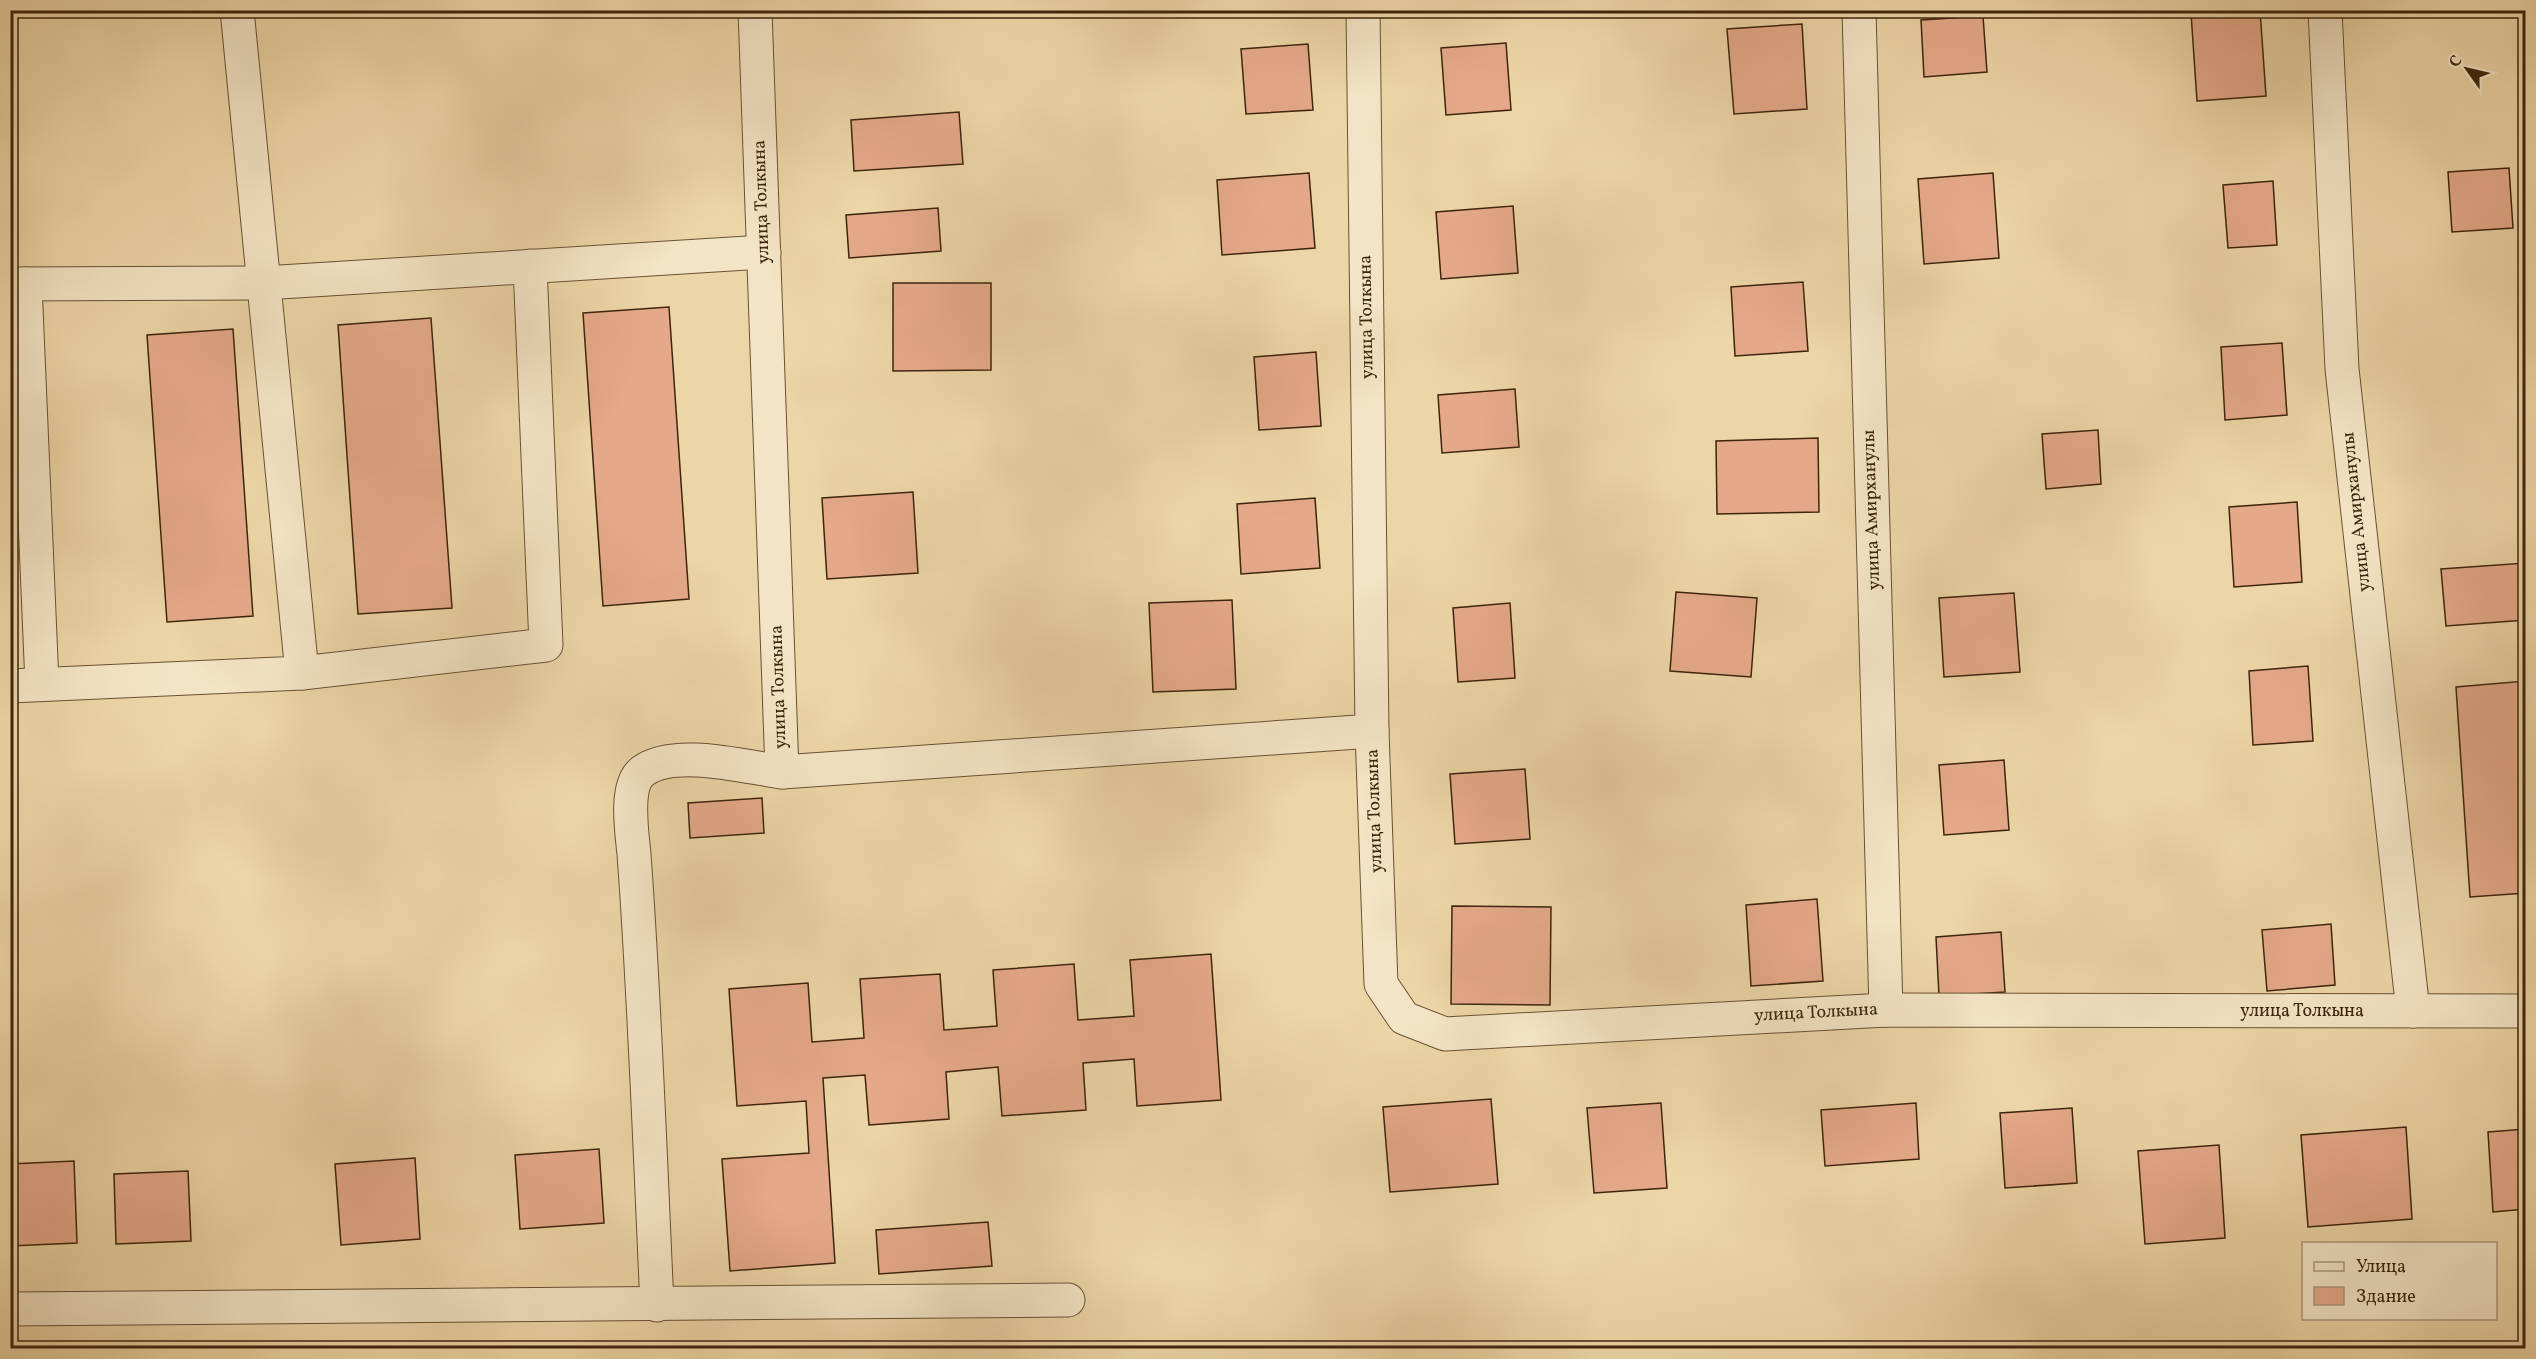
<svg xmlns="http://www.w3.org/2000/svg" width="2536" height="1359" viewBox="0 0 2536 1359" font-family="Vollkorn,serif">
<rect width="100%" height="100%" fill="#ecd5a6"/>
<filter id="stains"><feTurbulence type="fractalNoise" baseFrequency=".00333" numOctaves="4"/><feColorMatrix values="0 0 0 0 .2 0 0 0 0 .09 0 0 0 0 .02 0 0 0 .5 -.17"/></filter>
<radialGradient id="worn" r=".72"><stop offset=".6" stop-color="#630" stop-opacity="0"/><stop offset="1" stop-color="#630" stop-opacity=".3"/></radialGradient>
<g fill="#e5a989" stroke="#3d250e" stroke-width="1.5">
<path d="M2229 10H2260L2266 96 2197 101 2191 13Z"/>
<path d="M1983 16 1987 72 1924 77 1921 20Z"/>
<path d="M1802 24 1807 109 1734 114 1727 29Z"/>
<path d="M1506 43 1511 110 1446 115 1441 48Z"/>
<path d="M1308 44 1313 110 1246 114 1241 49Z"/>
<path d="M959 112 963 164 854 171 851 120Z"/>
<path d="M2509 168 2513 228 2452 232 2448 172Z"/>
<path d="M1309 173 1315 248 1222 255 1217 180Z"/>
<path d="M1993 173 1999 258 1924 264 1918 179Z"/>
<path d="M2273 181 2277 245 2228 248 2223 185Z"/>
<path d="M1513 206 1518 273 1441 279 1436 212Z"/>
<path d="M938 208 941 251 849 258 846 215Z"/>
<path d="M1803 282 1808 351 1735 356 1731 287Z"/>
<path d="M893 283H991V370L893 371Z"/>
<path d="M669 307 689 599 603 606 583 313Z"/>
<path d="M431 318 452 608 358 614 338 325Z"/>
<path d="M233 329 253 616 167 622 147 335Z"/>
<path d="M2282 343 2287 415 2225 420 2221 347Z"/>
<path d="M1316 352 1321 426 1259 430 1254 357Z"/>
<path d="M1515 389 1519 447 1442 453 1438 395Z"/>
<path d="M2098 430 2101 484 2046 489 2042 434Z"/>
<path d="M1818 438 1819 512 1717 514 1716 441Z"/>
<path d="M913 492 918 573 827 579 822 498Z"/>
<path d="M1315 498 1320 568 1241 574 1237 504Z"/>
<path d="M2297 502 2302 582 2234 587 2229 507Z"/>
<path d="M10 523 17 612 10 613Z"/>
<path d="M2526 563V620L2446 626 2441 569Z"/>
<path d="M1676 592 1757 598 1751 677 1670 671Z"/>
<path d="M2014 593 2020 672 1944 677 1939 598Z"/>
<path d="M1232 600 1236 689 1153 692 1149 603Z"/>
<path d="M1510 603 1515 678 1458 682 1453 608Z"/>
<path d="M2308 666 2313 741 2253 745 2249 671Z"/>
<path d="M2526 681V893L2470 897 2456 687Z"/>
<path d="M2004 760 2009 830 1944 835 1939 765Z"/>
<path d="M1525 769 1530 839 1455 844 1450 774Z"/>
<path d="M762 798 764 833 690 838 688 803Z"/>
<path d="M1817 899 1823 981 1751 986 1746 905Z"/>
<path d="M1452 906 1551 907 1550 1005 1451 1004Z"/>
<path d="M2331 924 2335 985 2267 991 2262 930Z"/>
<path d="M2001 932 2005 992 1939 996 1936 937Z"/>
<path d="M1211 954 1221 1100 1137 1106 1134 1059 1083 1063 1086 1110 1002 1116 998 1067 946 1072 949 1119 869 1125 865 1075 823 1078 835 1263 730 1271 722 1159 809 1153 806 1101 737 1106 729 989 808 983 812 1042 864 1038 860 979 940 974 944 1030 997 1026 993 970 1074 964 1078 1020 1134 1016 1130 960Z"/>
<path d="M1491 1099 1498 1184 1390 1192 1383 1107Z"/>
<path d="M1661 1103 1667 1188 1594 1193 1587 1108Z"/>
<path d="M1916 1103 1919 1159 1825 1166 1821 1110Z"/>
<path d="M2072 1108 2077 1183 2005 1188 2000 1113Z"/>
<path d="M2406 1127 2412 1219 2308 1227 2301 1135Z"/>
<path d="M2526 1129V1209L2493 1212 2488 1132Z"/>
<path d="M2219 1145 2225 1238 2145 1244 2138 1151Z"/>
<path d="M599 1149 604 1223 520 1229 515 1155Z"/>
<path d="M415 1158 420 1239 341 1245 335 1164Z"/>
<path d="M74 1161 77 1243 10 1246V1164Z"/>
<path d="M188 1171 191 1241 116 1244 114 1174Z"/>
<path d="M988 1222 992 1266 879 1274 876 1230Z"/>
</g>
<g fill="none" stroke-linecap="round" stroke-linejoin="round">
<g stroke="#695134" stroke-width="35">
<g id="minor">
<path d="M755 10 782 772 1372 731"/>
<path d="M1363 10 1372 731 1381 984 1404 1018 1445 1034 1886 1010 2526 1011"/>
<path d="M1859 10 1886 1010"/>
<path d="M2325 10 2342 369 2413 1011"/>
<path d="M10 284 264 283 764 252"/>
<path d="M25 284 42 684"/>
<path d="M302 673 546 645 530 266"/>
<path d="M10 686 302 673 237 10"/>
<path d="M657 1305C650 1154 645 1004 634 854 632 833 624 785 643 771 675 748 745 767 782 772"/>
<path d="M10 1309 1068 1300"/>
</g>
</g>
<use href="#minor" stroke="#f3e4c5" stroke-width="33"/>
</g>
<g text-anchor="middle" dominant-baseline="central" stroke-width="6" stroke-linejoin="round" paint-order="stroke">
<g font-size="18" fill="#3d250e" stroke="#f3e4c5">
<text transform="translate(762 202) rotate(-92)">улица Толкына</text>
<text transform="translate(1367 317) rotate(-91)">улица Толкына</text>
<text transform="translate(1872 510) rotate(-92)">улица Амирханулы</text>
<text transform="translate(2357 512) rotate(-96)">улица Амирханулы</text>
<text transform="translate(779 687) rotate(-92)">улица Толкына</text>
<text transform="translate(1375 811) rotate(-92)">улица Толкына</text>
<text x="2302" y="1011">улица Толкына</text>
<text transform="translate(1816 1013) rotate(-3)">улица Толкына</text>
</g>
</g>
<rect width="2536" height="1359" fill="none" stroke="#ecd5a6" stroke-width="36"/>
<rect x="12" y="12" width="2512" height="1335" fill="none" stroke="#3d250e" stroke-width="3"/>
<rect x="18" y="18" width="2500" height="1323" fill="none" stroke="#3d250e" stroke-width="1.5"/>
<rect x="2302" y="1242" width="195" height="78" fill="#f3e4c5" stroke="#aa987c" stroke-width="1.5"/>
<rect x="2314" y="1262" width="30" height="9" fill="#f3e4c5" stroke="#aa987c" stroke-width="1.5"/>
<text x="2356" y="1272" font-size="18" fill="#3d250e">Улица</text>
<rect x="2314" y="1287" width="30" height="18" fill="#e5a989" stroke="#aa987c" stroke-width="1.5"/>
<text x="2356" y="1302" font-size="18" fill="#3d250e">Здание</text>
<g transform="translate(2467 69) rotate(304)" stroke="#f3e4c5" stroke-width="4.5" paint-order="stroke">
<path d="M0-4.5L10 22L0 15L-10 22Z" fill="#3d250e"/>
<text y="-9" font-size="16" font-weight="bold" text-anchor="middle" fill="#3d250e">С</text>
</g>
<rect width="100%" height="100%" filter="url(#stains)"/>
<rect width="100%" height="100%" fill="url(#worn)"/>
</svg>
